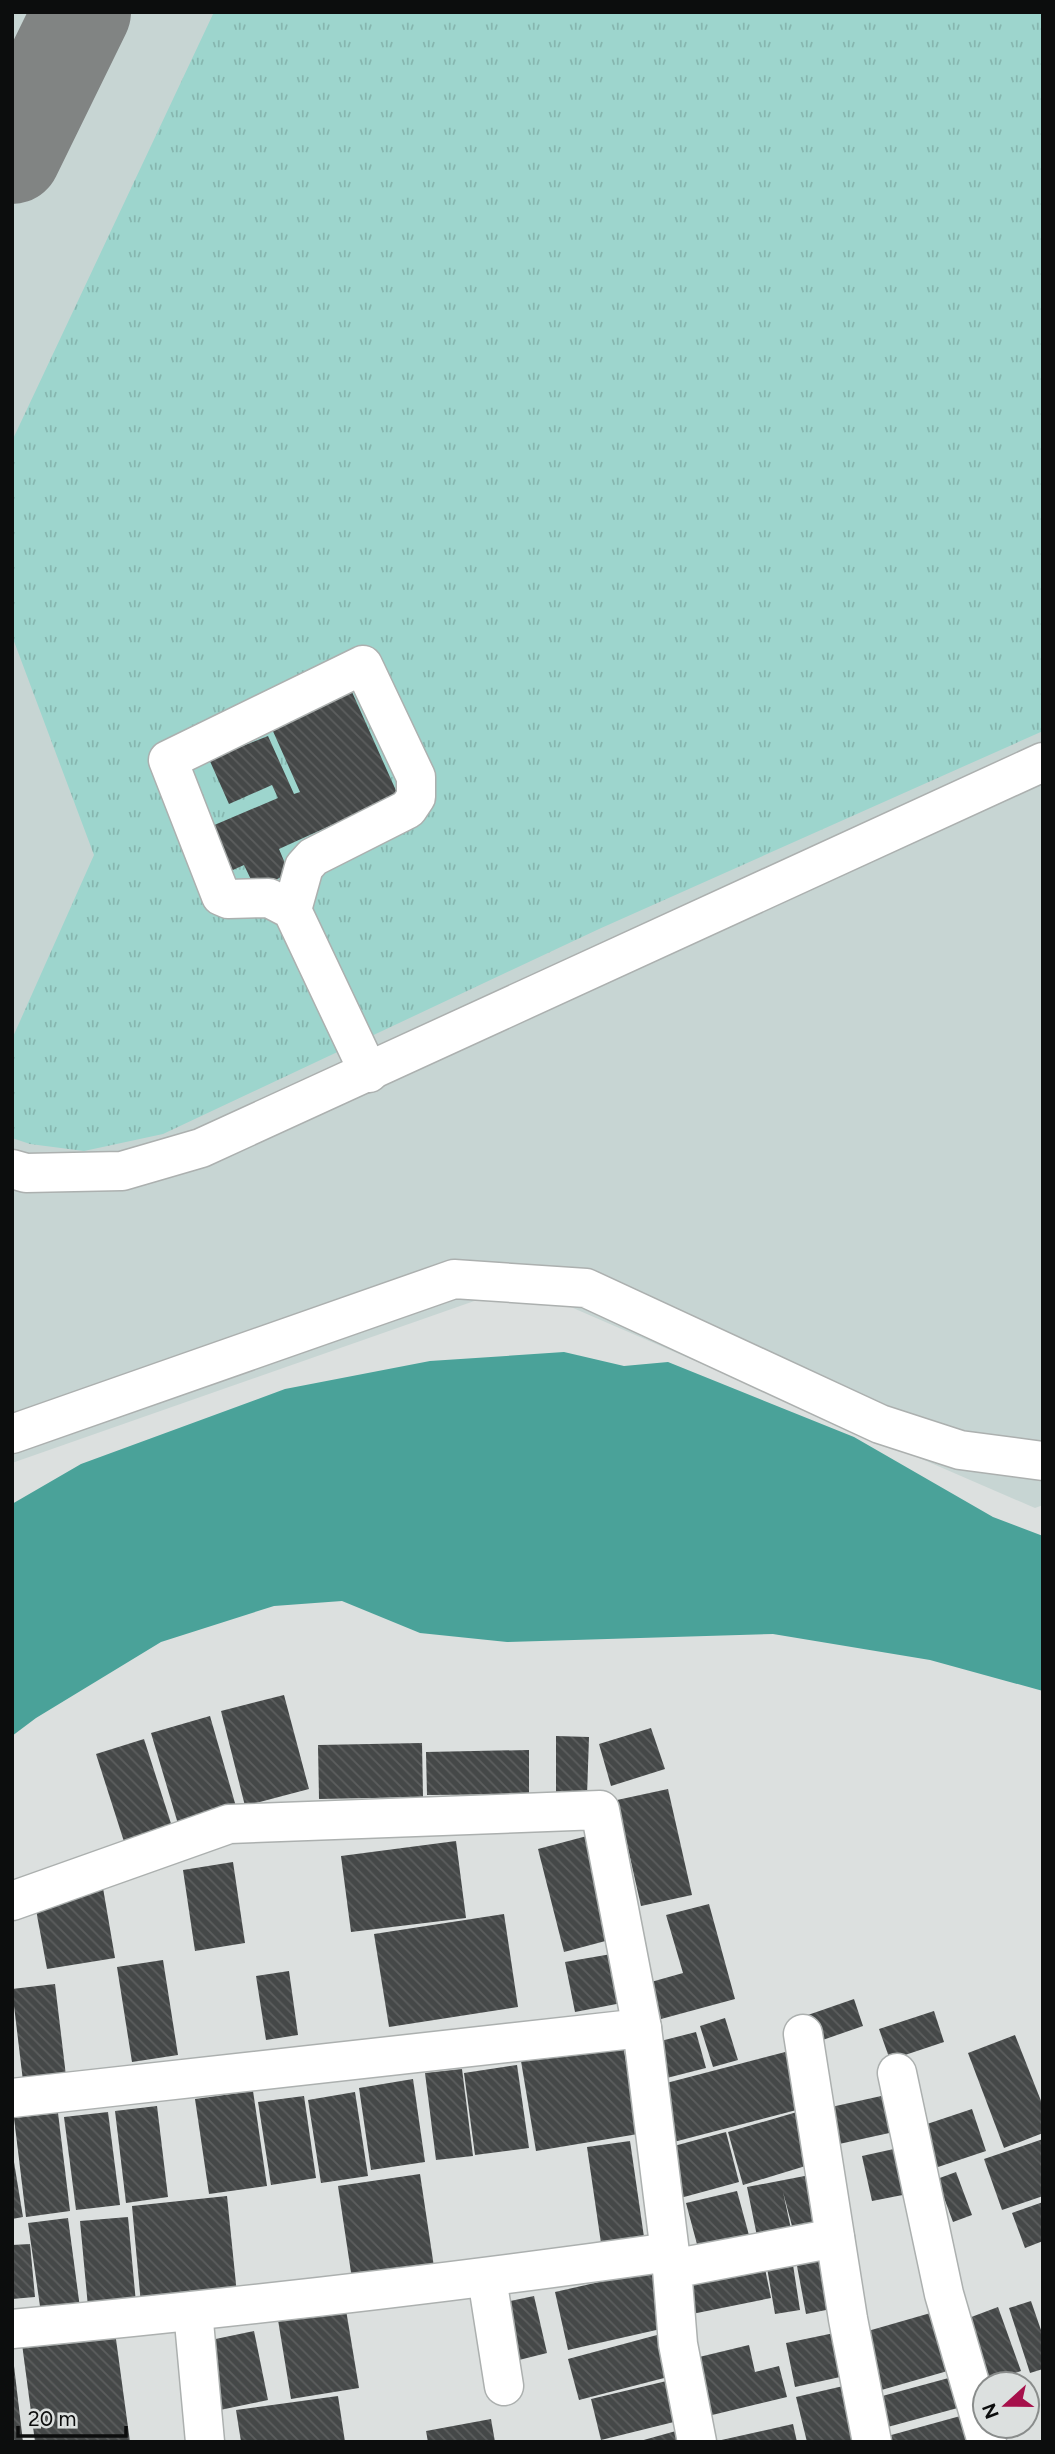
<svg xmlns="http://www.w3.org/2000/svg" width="1055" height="2454" viewBox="0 0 1055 2454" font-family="Figtree,sans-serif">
<defs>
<pattern id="grass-tufts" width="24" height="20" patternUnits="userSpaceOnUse" patternTransform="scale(1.75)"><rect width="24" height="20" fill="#9dd5cd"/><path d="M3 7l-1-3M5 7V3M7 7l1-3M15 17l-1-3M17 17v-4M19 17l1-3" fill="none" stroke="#86b6af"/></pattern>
<pattern id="building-back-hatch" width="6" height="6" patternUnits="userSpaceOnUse" patternTransform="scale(1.75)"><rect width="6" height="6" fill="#454848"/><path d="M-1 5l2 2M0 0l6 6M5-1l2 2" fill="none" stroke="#5c5e5e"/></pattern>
</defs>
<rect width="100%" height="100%" fill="#dce0df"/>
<path fill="#c7d5d3" d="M12 12H1043V1505L1035 1508 520 1285 12 1463Z"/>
<path fill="url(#grass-tufts)" d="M214 12H1043V731L599 929 163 1134 84 1151 30 1144 12 1138V1039L94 855 12 636V441Z"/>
<path fill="#4aa299" d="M564 1352 624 1366 668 1362 854 1437 993 1517 1043 1536V1691L930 1660 773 1634 507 1642 420 1633 342 1601 274 1606 161 1642 36 1718 12 1736V1504L81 1464 285 1389 430 1361Z"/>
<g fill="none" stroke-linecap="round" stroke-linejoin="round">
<path stroke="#818483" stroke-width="98" d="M12 155 82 12"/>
</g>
<g fill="url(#building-back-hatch)">
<path d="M348 683 398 795 279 849 289 873 256 890 244 865 224 874 205 829 278 798 272 785 229 804 209 759 268 736 294 794 300 792 268 720Z"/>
<path d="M284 1695 309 1789 245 1806 221 1711Z"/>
<path d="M210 1716 239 1817 181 1834 151 1733Z"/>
<path d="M651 1728 665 1769 611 1786 599 1744Z"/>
<path d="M556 1736 589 1737 587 1796H556Z"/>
<path d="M144 1739 175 1836 127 1851 96 1754Z"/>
<path d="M422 1743 423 1797 319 1799 318 1745Z"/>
<path d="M529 1750V1794L427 1795 426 1752Z"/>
<path d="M668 1789 692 1895 641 1906 617 1800Z"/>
<path d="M587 1836 613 1939 564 1952 538 1849Z"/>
<path d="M456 1841 466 1918 351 1932 341 1856Z"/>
<path d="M233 1862 245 1943 195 1951 183 1870Z"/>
<path d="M103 1888 115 1958 47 1969 34 1899Z"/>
<path d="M709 1904 735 1999 661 2019 651 1982 683 1973 666 1915Z"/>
<path d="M504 1914 518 2007 389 2027 374 1934Z"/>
<path d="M623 1952 632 2001 575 2012 565 1962Z"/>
<path d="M163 1960 178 2055 132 2062 117 1967Z"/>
<path d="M289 1971 298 2035 266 2040 256 1976Z"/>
<path d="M55 1984 66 2076 23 2081 12 1989Z"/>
<path d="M854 1999 863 2026 814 2043 805 2016Z"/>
<path d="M934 2011 944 2042 890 2060 879 2029Z"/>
<path d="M725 2018 738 2060 713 2067 700 2026Z"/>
<path d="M696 2032 706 2068 655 2081 645 2045Z"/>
<path d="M1015 2035 1043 2106V2133L1004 2148 968 2053Z"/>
<path d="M623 2044 638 2134 536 2151 521 2061Z"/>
<path d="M793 2050 808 2107 666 2144 651 2087Z"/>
<path d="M517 2065 529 2148 475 2155 464 2073Z"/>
<path d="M462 2069 473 2156 436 2160 425 2073Z"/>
<path d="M413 2079 425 2162 371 2170 359 2088Z"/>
<path d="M253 2091 267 2186 209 2194 195 2099Z"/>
<path d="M355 2092 368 2176 321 2183 308 2100Z"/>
<path d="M895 2093 903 2130 830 2146 822 2109Z"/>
<path d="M304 2096 316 2178 271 2185 258 2102Z"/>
<path d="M157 2106 168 2197 126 2203 115 2111Z"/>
<path d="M972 2109 986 2151 929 2170 915 2128Z"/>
<path d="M108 2112 120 2205 76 2210 64 2117Z"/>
<path d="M797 2112 812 2164 743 2185 728 2132Z"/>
<path d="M58 2113 70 2211 26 2217 14 2118Z"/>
<path d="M726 2132 739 2182 673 2200 659 2150Z"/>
<path d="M1043 2139V2196L1002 2210 984 2159Z"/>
<path d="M630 2141 644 2237 601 2243 587 2147Z"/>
<path d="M903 2147 913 2193 872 2201 862 2156Z"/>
<path d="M12 2150 23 2217 12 2219Z"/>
<path d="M956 2172 972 2215 953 2222 937 2179Z"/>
<path d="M420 2174 434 2267 352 2279 338 2186Z"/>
<path d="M815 2174 829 2233 796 2241 783 2192 794 2243 760 2251 747 2187Z"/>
<path d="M737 2191 753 2250 702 2263 686 2203Z"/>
<path d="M227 2196 237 2294 141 2304 132 2206Z"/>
<path d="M1043 2202V2241L1025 2248 1012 2213Z"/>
<path d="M128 2217 136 2303 88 2307 80 2221Z"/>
<path d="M68 2218 80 2308 41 2313 28 2223Z"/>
<path d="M30 2244 35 2297 12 2299V2245Z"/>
<path d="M824 2244 836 2308 806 2314 794 2250Z"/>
<path d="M791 2252 800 2310 775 2314 765 2256Z"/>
<path d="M763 2259 771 2298 682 2316 674 2277Z"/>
<path d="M652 2270 665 2328 568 2350 555 2292Z"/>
<path d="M534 2296 547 2353 515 2361 501 2303Z"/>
<path d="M1031 2301 1043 2336V2369L1030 2373 1009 2308Z"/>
<path d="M998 2307 1021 2371 988 2382 966 2319Z"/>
<path d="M346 2310 359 2388 291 2399 278 2320Z"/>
<path d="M934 2312 951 2370 871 2393 854 2335Z"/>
<path d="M254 2331 268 2400 220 2410 206 2341Z"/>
<path d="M115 2332 130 2442H35L22 2344Z"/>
<path d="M839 2332 849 2375 795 2387 786 2343Z"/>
<path d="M657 2335 668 2377 579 2400 568 2359Z"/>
<path d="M749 2345 755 2372 779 2366 787 2397 708 2416 695 2358Z"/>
<path d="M12 2366H14L23 2442H12Z"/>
<path d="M956 2376 965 2406 884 2428 875 2398Z"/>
<path d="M675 2379 686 2419 601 2440 591 2399Z"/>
<path d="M852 2384 855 2442H807L796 2397Z"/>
<path d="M338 2396 345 2442H241L236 2410Z"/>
<path d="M964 2415 972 2442H885L884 2437Z"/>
<path d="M491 2419 495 2442H428L426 2431Z"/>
<path d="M793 2424 797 2442H717V2441Z"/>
<path d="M676 2431 679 2442H640V2441Z"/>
</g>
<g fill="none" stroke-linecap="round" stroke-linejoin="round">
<g stroke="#acb0af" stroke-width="41">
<g id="minor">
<path d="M292 910 304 867 313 857 408 809 416 797V777L363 665 168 760 221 896 228 899 269 898 292 910 369 1073"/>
<path d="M12 1169 26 1173 122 1171 201 1148 1043 762"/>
<path d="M12 1434 454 1279 586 1288 880 1424 960 1450 1043 1461"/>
<path d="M12 1901 229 1824 600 1810 642 2028 672 2269"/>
<path d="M803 2034 848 2319 872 2442"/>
<path d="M897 2073 944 2294 987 2442"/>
<path d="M12 2098 642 2028"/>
<path d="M487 2278 504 2386"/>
<path d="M193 2311 205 2442"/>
<path d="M12 2329C232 2308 451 2283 670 2252"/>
<path d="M697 2442 678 2344 672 2269 835 2238"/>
</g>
</g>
<use href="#minor" stroke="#fff" stroke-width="38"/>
</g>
<rect width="1055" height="2454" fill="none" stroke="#0c0d0d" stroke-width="28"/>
<g transform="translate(1006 2405) rotate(249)"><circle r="33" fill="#dce0df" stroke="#898c8b" stroke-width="2"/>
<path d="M0-5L12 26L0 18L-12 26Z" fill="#a6114b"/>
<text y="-10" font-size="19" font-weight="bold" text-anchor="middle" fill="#0c0d0d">N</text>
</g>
<path d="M18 2426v10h108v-10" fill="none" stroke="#0c0d0d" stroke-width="3.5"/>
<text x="28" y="2426" font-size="21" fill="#0c0d0d" stroke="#dce0df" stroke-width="5" paint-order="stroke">20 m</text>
</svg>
